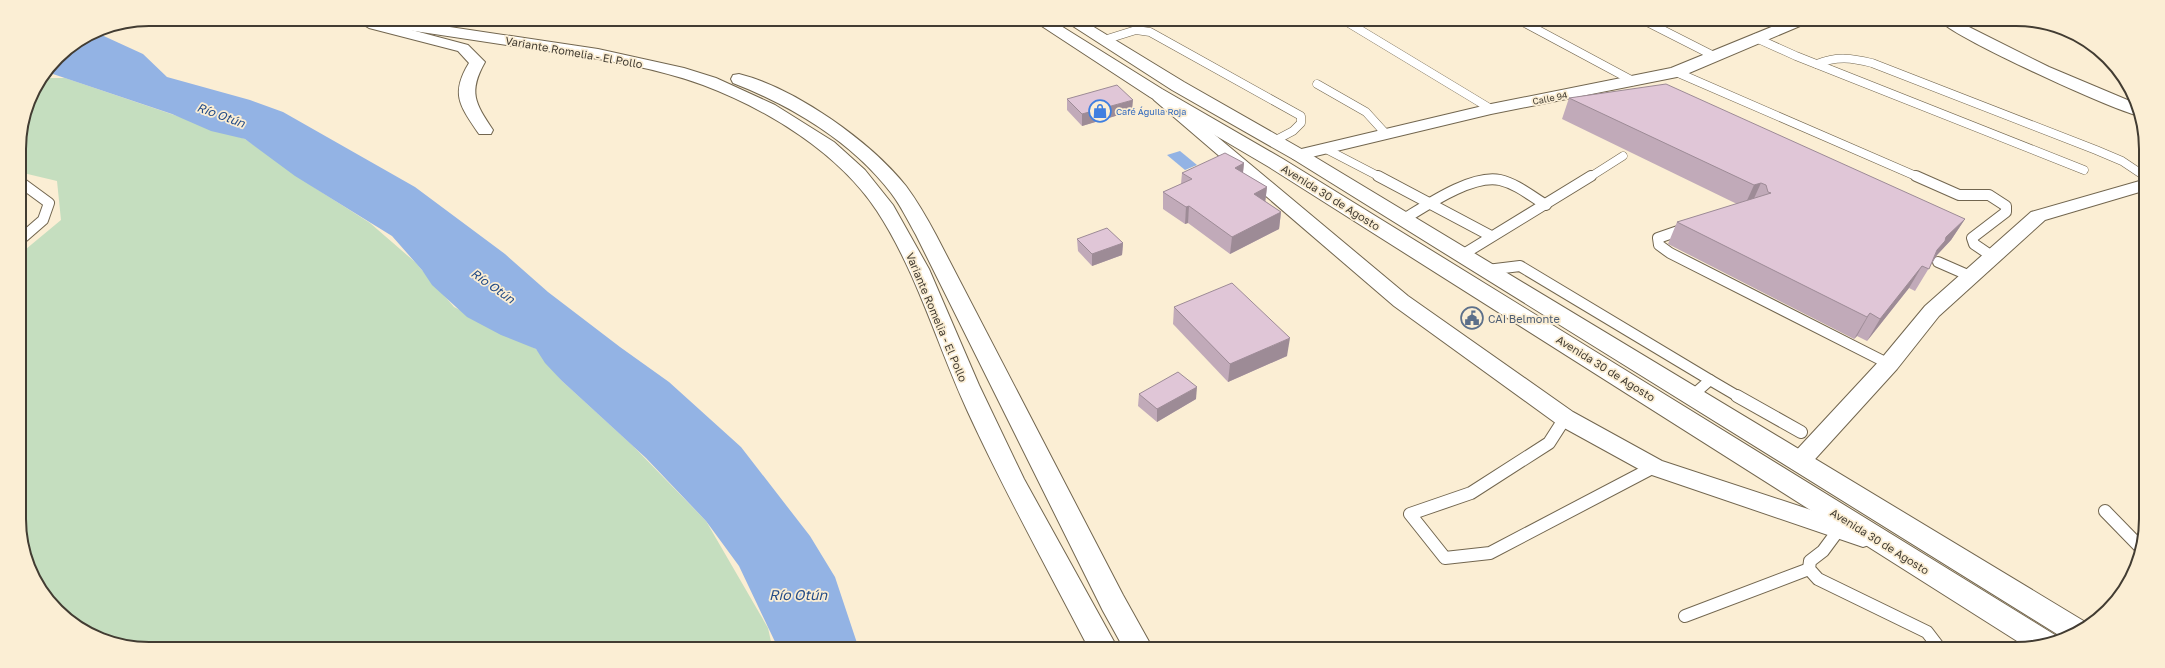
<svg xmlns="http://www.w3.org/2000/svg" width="2165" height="668" viewBox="0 0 2165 668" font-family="'Golos Text',sans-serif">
<rect width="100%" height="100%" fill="#fbeed4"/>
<path fill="#c5debf" d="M43 78H65L245 139 315 188 370 223 415 262 454 307 536 349 562 381 633 446 706 521 768 628 772 646 116 645 84 631 51 605 21 544 20 254 61 220 57 181 19 172V141L29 99Z"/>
<g fill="#93b3e4">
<path d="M95 32 143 54 167 77 250 100 283 112 415 187 505 254 548 292 620 347 669 382 741 447 810 536 835 577 858 646H777L739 566 706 521 646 458 562 381 545 363 536 349 501 335 467 317 432 285 422 270 392 236 295 176 245 139 211 131 172 114 47 72 57 57Z"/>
<path d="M1180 151 1197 165 1185 170 1167 155Z"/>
</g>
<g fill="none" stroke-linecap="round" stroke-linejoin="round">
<g stroke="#72664f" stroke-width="9">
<g id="lane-far2">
<path d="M1347 22 1491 109"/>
<path d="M1523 22 1633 81"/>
<path d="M1647 22 1714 56"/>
<path d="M1756 38 1796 56 2084 170"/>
<path d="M1104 40 1136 30 1150 32 1301 116V123L1293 131 1274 141"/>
<path d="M1817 64C1837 56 1852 58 1872 63L2096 150 2122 161 2143 175"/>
<path d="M1676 72 1918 177"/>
<path d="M1317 84 1366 112 1386 134"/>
<path d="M1326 149 1380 177"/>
<path d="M1590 177 1623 156"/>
</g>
</g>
<g stroke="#72664f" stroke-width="12">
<g id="lane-far1">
<path d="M1378 176 1491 236"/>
<path d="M1916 176 1959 195H1989L2006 206V212L1972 238 1974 244 1993 257"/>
<path d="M19 181 49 203 43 220 20 240"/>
<path d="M1404 219C1427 205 1472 174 1500 180 1517 184 1531 196 1546 205"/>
<path d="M1684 229 1658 238 1659 245 1670 253 1889 364"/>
<path d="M1462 255 1591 176"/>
<path d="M1938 262 1970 276"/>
<path d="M1487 270 1520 266 1710 380 1692 396"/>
<path d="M1710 380 1739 397"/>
</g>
</g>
<g stroke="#72664f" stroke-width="14">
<g id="lane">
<path d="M1737 396 1801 432"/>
<path d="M1565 418 1549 443 1471 493 1410 514 1445 558 1490 553 1654 467"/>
<path d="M2105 511 2142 549"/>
<path d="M1840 528 1823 551 1810 561 1809 569 1818 579 1927 632 1940 649"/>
<path d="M1685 616 1809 569"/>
</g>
</g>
<g stroke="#72664f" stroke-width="2">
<g id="street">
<path d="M354 19 374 20 468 45 485 62C468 92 475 103 493 130L491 134H479C460 106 450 94 469 63L458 51 369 28Z"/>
<path d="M1943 23H1961L2049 67 2137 104 2141 116C2124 116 1952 36 1943 23Z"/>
<path d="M1160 92 1166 94 1408 296 1573 412 1662 461 1872 530 1875 537 1872 544 1863 547 1646 473 1557 424 1394 306 1154 100 1152 97 1154 94Z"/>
<path d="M2143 180V191L2045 220 1939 316 1897 369 1807 468 1799 471 1791 468 1787 462 1791 456 1881 359 1925 306 2031 212Z"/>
</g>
</g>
<g stroke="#72664f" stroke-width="2">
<path id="secondary" d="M1781 23H1802L1800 26 1682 76 1491 114 1299 160 1293 159 1290 155 1293 151 1491 104 1671 68Z"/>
</g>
<g stroke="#72664f" stroke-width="2">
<g id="primary">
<path d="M1034 21H1053L1162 89 1283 159 2055 635 2058 641 2028 648 1269 167 1150 97Z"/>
<path d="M1065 21H1084L1184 82 1305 151 2087 623 2088 626 2065 639 1293 159 1172 90Z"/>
</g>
</g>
<g stroke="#72664f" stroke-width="2">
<g id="highway">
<path d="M367 20H403L598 49 684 68 716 78 775 105 834 142 865 170 893 205 929 269 979 385 1024 479 1117 647H1088C1047 568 1004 491 967 410 937 345 917 272 877 211 839 153 767 109 703 85 651 66 594 58 540 50 485 42 430 33 375 25L370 23Z"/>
<path d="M739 74C795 88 870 141 906 186 917 201 927 218 936 235L1123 595 1152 647H1123L1103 611 916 235C908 221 901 206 891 193 852 142 792 106 733 83L731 79 733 75Z"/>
</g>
</g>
<use href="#lane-far2" stroke="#fff" stroke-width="8"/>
<use href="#lane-far1" stroke="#fff" stroke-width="10"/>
<use href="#lane" stroke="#fff" stroke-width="12"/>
<use href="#street" fill="#fff" fill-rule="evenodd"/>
<use href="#secondary" fill="#fff" fill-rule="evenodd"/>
<use href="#primary" fill="#fff" fill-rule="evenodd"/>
<use href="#highway" fill="#fff" fill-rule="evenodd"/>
</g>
<g fill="#c1aab9">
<path d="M1569 98 1965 219 1951 240 1937 255 1915 291 1909 288 1867 341 1857 336 1854 339 1668 244 1677 222 1737 204 1562 119Z"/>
<path d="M1067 99 1132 111 1082 126 1067 110Z"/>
<path d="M1244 163 1243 173 1267 187 1265 201 1281 212 1279 229 1230 254 1188 223 1185 224 1163 209V192L1181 184 1182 173Z"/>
<path d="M1077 239 1123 243 1122 255 1092 266 1078 251Z"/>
<path d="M1174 307 1287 356 1228 382 1173 324Z"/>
<path d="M1139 394 1196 399 1157 422 1138 406Z"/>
</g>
<g fill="#9d8b96">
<path d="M1133 100 1132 111 1082 126V114Z"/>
<path d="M1244 163 1242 180 1235 168Z"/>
<path d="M1761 183 1751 205 1744 207 1754 185Z"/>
<path d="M1267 187 1265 204 1254 194Z"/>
<path d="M1189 206 1188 223 1185 224 1186 207Z"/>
<path d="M1281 212 1279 229 1230 254 1232 237Z"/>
<path d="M1965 219 1951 240 1937 255 1932 263 1937 250 1946 237Z"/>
<path d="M1123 243 1122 255 1092 266V254Z"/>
<path d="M1922 266 1909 288 1867 341 1880 319Z"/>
<path d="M1870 313 1857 336 1854 339 1867 317Z"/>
<path d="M1290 338 1287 356 1228 382 1230 364Z"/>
<path d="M1197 387 1196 399 1157 422V409Z"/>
</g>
<g fill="#e0c6d7" stroke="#9d8b96">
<path d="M1666 84 1965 219 1946 237 1945 241 1937 250 1929 269 1922 266 1880 319 1870 313 1867 317 1677 222 1771 193 1768 192 1766 185 1761 183 1754 185 1569 98Z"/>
<path d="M1117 85 1133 100 1082 114 1067 99Z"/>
<path d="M1225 153 1244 163 1235 168 1267 187 1254 194 1281 212 1232 237 1189 206 1186 207 1163 192 1192 179 1182 173Z"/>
<path d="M1107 228 1123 243 1092 254 1077 239Z"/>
<path d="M1232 283 1290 338 1230 364 1174 307Z"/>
<path d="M1178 372 1197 387 1157 409 1139 394Z"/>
</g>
<defs>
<g id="shop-ring" transform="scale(1.15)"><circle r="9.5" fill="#fbeed4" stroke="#3f7fe0" stroke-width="1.5"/><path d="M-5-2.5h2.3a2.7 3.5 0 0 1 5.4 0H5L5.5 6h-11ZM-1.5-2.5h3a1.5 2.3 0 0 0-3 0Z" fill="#3f7fe0"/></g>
<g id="civic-ring" transform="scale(1.15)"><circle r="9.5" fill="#fbeed4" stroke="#5c6f8a" stroke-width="1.5"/><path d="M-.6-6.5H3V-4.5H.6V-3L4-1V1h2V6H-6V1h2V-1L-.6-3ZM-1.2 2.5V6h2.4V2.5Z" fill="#5c6f8a"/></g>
</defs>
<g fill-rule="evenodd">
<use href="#shop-ring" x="1100" y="111"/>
<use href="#civic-ring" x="1472" y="318"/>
</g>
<g text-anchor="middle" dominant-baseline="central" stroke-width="3.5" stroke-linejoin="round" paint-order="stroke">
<g font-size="9" fill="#423c32" stroke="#fbeed4">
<text transform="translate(1550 98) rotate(-11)">Calle 94</text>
</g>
<g font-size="9" fill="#366cbe" stroke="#fbeed4" text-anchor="start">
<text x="1116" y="111">Café Águila Roja</text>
</g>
<g font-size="11" fill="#423c32" stroke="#fbeed4">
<text transform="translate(574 52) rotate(10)">Variante Romelia - El Pollo</text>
<text transform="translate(1331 197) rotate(32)">Avenida 30 de Agosto</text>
<text transform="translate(937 317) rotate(67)">Variante Romelia - El Pollo</text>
<text transform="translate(1606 368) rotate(32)">Avenida 30 de Agosto</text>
<text transform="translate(1880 541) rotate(32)">Avenida 30 de Agosto</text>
</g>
<g font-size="11" fill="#4e5e75" stroke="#fbeed4" text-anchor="start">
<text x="1488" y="318">CAI Belmonte</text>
</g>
<g font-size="12" font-style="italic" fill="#244c87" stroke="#fbeed4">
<text transform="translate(221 115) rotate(20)">Río Otún</text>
<text transform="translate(493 286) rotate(35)">Río Otún</text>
</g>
<g font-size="14" font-style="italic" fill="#244c87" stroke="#fbeed4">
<text x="798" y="594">Río Otún</text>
</g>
</g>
<path d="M0 0H2165V668H0ZM149 26H2016A123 123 0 0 1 2139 149V519A123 123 0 0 1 2016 642H149A123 123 0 0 1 26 519V149A123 123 0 0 1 149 26Z" fill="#fbeed4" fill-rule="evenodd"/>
<path fill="none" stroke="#423c32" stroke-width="2" d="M149 26H2016A123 123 0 0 1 2139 149V519A123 123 0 0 1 2016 642H149A123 123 0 0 1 26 519V149A123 123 0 0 1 149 26Z"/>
</svg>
